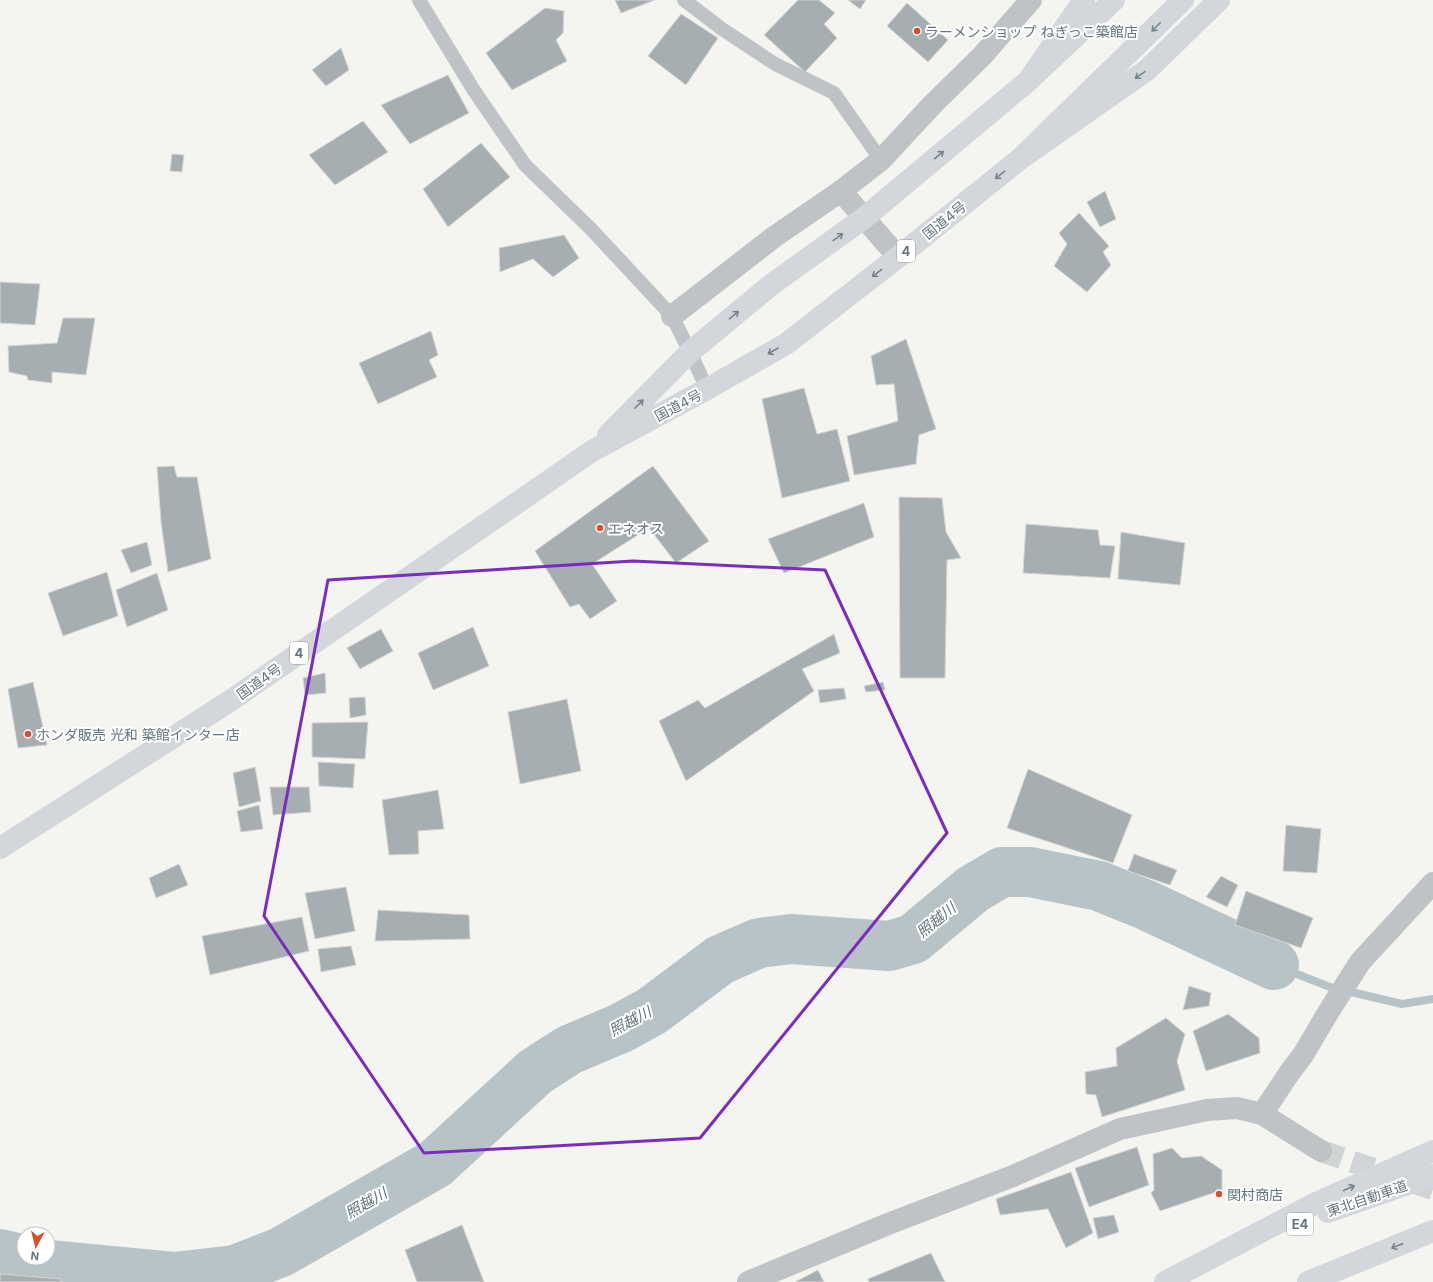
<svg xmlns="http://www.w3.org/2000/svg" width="1433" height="1282" viewBox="0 0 1433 1282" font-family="Inter,'Noto Sans JP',sans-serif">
<rect width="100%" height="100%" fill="#f4f4f0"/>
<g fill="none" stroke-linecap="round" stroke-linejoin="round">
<path stroke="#b8c3c7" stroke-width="8" d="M1274 965 1330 987 1402 1004 1433 999"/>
<path stroke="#b8c3c7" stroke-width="50" d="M0 1254 48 1265 174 1277 235 1270 281 1252 435 1164 535 1072 569 1050 621 1028 652 1011 720 960 759 943 791 939 889 946 913 939 973 889 1002 872H1030L1099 886 1146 905 1274 965"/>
</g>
<g fill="#a6aeb2" stroke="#d5d5d3">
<path d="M615 0H655L621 13Z"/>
<path d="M798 0H819L835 13 824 24 837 38 805 72 764 35Z"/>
<path d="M848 0H866L860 9Z"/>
<path d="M907 3 948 40 928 62 887 26Z"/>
<path d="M545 8 564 11 563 33 556 40 567 61 512 90 486 53Z"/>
<path d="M681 14 718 38 686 85 648 56Z"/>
<path d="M341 48 349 70 326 86 312 70Z"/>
<path d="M448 75 469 113 410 144 381 105Z"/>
<path d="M363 121 388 152 335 185 309 155Z"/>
<path d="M481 143 510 177 448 227 423 189Z"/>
<path d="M172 154 184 155 182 172 170 171Z"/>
<path d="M1105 191 1116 219 1100 227 1087 202Z"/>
<path d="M1079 213 1109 246 1103 252 1111 265 1087 292 1054 266 1067 244 1059 233Z"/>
<path d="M564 235 579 258 553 277 533 259 500 272 499 248Z"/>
<path d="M0 282 40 284 35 325 0 323Z"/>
<path d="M63 318H95L86 375 52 372V383L28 380 27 376 9 372 8 346 57 343Z"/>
<path d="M431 331 438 355 429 360 437 377 378 404 359 363Z"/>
<path d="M906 339 936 429 919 435 916 464 854 475 847 436 898 421 894 384 876 385 871 356Z"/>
<path d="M804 388 817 434 837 429 850 481 782 498 762 399Z"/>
<path d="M174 466 177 477H197L211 559 168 572 161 522 157 467Z"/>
<path d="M653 466 709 541 676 563 649 528 592 564 617 601 590 619 579 604 570 607 535 551Z"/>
<path d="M899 497 942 498 946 532 961 558 947 560 945 678H900Z"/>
<path d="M864 503 874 537 784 573 768 539Z"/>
<path d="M1026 524 1098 530 1100 545 1115 546 1110 578 1023 573Z"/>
<path d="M1121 532 1185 543 1180 585 1118 579Z"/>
<path d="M147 542 152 565 131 573 121 550Z"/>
<path d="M107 572 118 616 63 636 48 593Z"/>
<path d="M157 573 168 610 127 627 116 590Z"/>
<path d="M473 627 489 666 433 690 418 653Z"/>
<path d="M381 629 393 651 360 669 347 648Z"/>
<path d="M834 634 840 653 802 669 814 691 686 781 659 721 698 700 705 708Z"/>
<path d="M325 673 326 693 305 695 303 678Z"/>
<path d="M33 682 47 745 18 748 8 689Z"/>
<path d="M883 682 885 690 866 692 864 686Z"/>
<path d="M844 688 846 699 820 703 818 690Z"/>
<path d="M365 697 366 715 350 718 349 698Z"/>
<path d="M567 699 581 771 520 784 508 712Z"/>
<path d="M368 722 365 759 312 757V723Z"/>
<path d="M318 762 355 764 353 788 319 786Z"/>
<path d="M255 767 261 801 239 807 233 773Z"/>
<path d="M1028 769 1132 815 1113 863 1007 828Z"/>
<path d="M270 787H309L311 812 273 815Z"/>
<path d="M438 790 444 829 418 831 419 854 389 855 382 800Z"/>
<path d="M259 805 263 829 241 832 237 811Z"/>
<path d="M1286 825 1321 829 1317 873 1283 871Z"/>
<path d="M1134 854 1177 870 1170 885 1128 871Z"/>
<path d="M179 864 188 885 156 898 149 878Z"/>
<path d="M1221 876 1238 885 1227 907 1206 897Z"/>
<path d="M346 887 355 931 315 939 305 893Z"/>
<path d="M1246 891 1313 918 1301 948 1235 925Z"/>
<path d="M378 910 469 915 470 939 375 941Z"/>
<path d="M302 917 309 951 210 975 202 936Z"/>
<path d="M351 946 356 965 321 972 318 949Z"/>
<path d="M1189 986 1211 993 1209 1006 1183 1010Z"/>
<path d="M1228 1014 1259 1038 1260 1053 1206 1071 1193 1031Z"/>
<path d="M1166 1018 1185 1034 1177 1061 1185 1090 1102 1117 1096 1095 1086 1094 1085 1072 1117 1066 1116 1048Z"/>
<path d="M1137 1147 1149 1185 1089 1207 1075 1168Z"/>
<path d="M1172 1148 1182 1158 1201 1156 1222 1170V1190L1160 1211 1151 1193 1154 1190 1153 1154Z"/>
<path d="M1071 1172 1093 1233 1066 1248 1048 1209 1000 1215 996 1199Z"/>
<path d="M1114 1215 1119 1232 1098 1239 1093 1218Z"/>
<path d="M462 1225 484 1282H417L405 1250Z"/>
<path d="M931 1253 945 1282H869L868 1279Z"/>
<path d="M818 1270 824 1282H795Z"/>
<path d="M0 1274 61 1279V1282H0Z"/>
</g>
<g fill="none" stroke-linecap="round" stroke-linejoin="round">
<path stroke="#d0d4d4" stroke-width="22" stroke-dasharray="22 11" stroke-linecap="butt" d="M1321 1151 1433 1189"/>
<g stroke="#bfc3c6" stroke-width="14">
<path d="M419 0 473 89 525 165 591 229 672 316 690 352 707 389"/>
<path d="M684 0 722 29 775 64 834 93 881 160"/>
</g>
<g stroke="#bfc3c6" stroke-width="22">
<path d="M841 191 898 257"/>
<path d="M672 316 774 237 841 191 881 160 933 104 982 56 1031 0"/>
<path d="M1262 1114 1290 1072 1303 1055 1329 1011 1360 962 1433 883"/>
<path d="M748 1282 888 1224 1013 1176 1120 1129 1207 1110 1237 1108 1262 1114 1321 1151"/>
</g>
<g stroke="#d3d7db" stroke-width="22">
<path d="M608 435 690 352 771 285 864 218 1028 81 1114 0"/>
<path d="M0 848 230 701 592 451 707 389 786 344 898 257 1020 159 1183 0"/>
</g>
<g stroke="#d3d7db" stroke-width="22">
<path d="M1028 81 1084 0"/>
<path d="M1020 159 1147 70 1219 0"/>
<path d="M1328 1212 1433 1175"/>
<path d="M1165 1282 1316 1203 1433 1151"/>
<path d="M1308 1282 1433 1231"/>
</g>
</g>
<defs><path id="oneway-shaft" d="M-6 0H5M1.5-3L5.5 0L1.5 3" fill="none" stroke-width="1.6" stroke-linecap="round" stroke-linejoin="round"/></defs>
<g stroke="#75838d">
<use href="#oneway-shaft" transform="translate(1156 27) rotate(135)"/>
<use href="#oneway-shaft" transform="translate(1140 75) rotate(145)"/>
<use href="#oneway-shaft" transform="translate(939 155) rotate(-40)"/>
<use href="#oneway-shaft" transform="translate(1000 175) rotate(141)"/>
<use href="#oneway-shaft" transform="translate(838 237) rotate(-36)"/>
<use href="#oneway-shaft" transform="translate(877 273) rotate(142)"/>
<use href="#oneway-shaft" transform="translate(734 315) rotate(-39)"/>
<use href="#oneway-shaft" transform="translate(773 351) rotate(150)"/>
<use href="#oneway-shaft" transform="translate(639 404) rotate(-45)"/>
<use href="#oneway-shaft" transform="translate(1349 1188) rotate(-24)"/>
<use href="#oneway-shaft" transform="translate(1397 1246) rotate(158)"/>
</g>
<path fill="none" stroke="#7b2cbf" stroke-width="3" stroke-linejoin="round" d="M633 561 825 570 947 833 700 1138 424 1153 264 916 328 580Z"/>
<g fill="#d8502b" stroke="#fff" stroke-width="1.5">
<circle cx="917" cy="31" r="4"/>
<circle cx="600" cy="528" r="4"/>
<circle cx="28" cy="734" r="4"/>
<circle cx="1219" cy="1194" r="4"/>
</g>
<g text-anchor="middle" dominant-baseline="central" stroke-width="4" stroke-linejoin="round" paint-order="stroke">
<g fill="#fff" stroke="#929ea5" stroke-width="1">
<rect x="897" y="240" width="18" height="22" rx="3"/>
<rect x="290" y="642" width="18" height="22" rx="3"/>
<rect x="1287" y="1213" width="26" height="22" rx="3"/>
</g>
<g font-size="13" font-weight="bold" fill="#64747f">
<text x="906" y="251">4</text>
<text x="299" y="653">4</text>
<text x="1300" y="1224">E4</text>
</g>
<g font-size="14" fill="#64747f" stroke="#fff" text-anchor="start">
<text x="925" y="31">ラーメンショップ ねぎっこ築館店</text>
<text x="608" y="528">エネオス</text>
<text x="36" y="734">ホンダ販売 光和 築館インター店</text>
<text x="1227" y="1194">関村商店</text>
</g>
<g font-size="14" fill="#64747f" stroke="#fff">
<text transform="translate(944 220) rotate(-39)">国道4号</text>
<text transform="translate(678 405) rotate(-28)">国道4号</text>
<text transform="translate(259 681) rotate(-35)">国道4号</text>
<text transform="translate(1367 1198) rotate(-19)">東北自動車道</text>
</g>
<g font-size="15" font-style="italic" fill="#5f767d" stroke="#fff">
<text transform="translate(936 920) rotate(-39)">照越川</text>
<text transform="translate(630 1021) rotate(-28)">照越川</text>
<text transform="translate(366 1203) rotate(-30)">照越川</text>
</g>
</g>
<g transform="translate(36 1246) rotate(187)"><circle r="19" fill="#ffffff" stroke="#c1c7cc"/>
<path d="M0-3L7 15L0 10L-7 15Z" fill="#d8502b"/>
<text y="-6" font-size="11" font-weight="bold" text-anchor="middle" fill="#64747f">N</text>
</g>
</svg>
